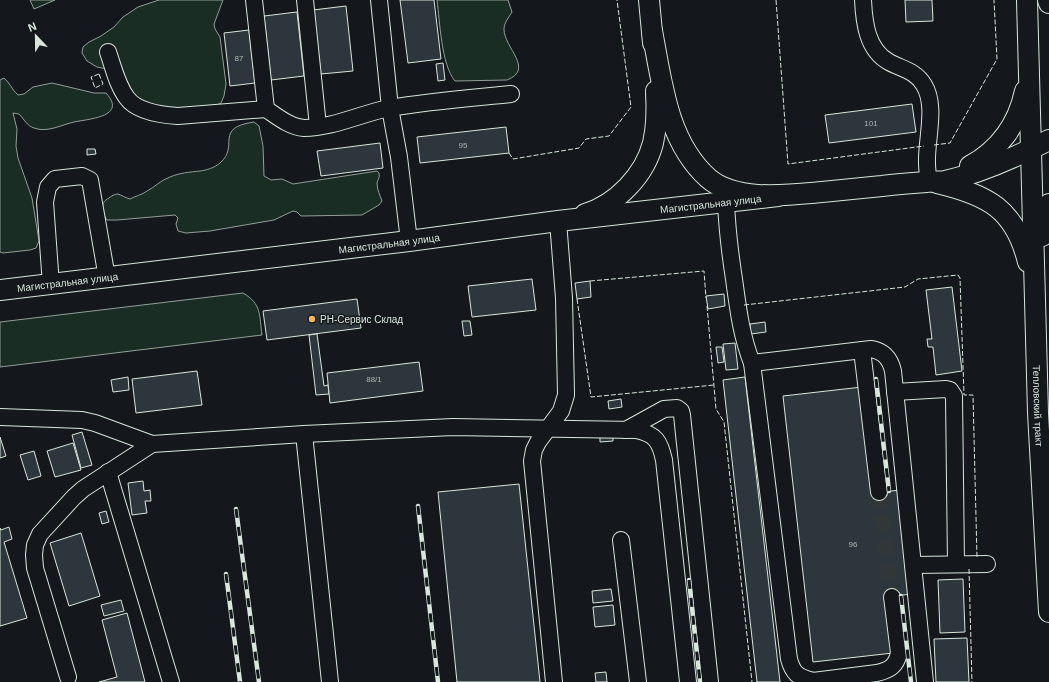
<svg xmlns="http://www.w3.org/2000/svg" width="1049" height="682" viewBox="0 0 1049 682" font-family="Arial,sans-serif">
<rect width="100%" height="100%" fill="#14181c"/>
<g fill="#1a2d24" stroke="#939e99">
<path d="M30 0H55L34 9Z"/>
<path d="M159 0H223L214 24 215 29 220 37 226 84 224 96 221 103 211 108 163 110 136 100 107 69 97 67 87 61 82 53 83 47 89 42 101 36 114 27 123 17 138 7Z"/>
<path d="M437 0H508L512 12C509 17 504 23 504 29 504 48 535 69 507 80L455 81C441 64 440 22 437 0Z"/>
<path d="M4 78C10 83 12 90 18 95L24 94 33 87 52 83 94 93H106C128 117 88 119 74 122 61 125 47 133 34 128 27 126 24 119 19 114L13 113 17 129 16 146 18 158 32 198 39 241 36 248 30 250 3 253 0 252V80Z"/>
<path d="M254 122 259 126 263 146 264 176 271 180 282 179 293 184 377 171 379 173C380 178 378 179 377 183 377 190 380 195 382 201L379 205 362 215 301 216 297 212 293 211 274 220 210 231 186 233 178 231 176 224 178 218 175 215 117 220H107C102 212 99 203 109 198 111 196 115 194 118 194 121 195 126 198 130 199 135 196 142 195 147 191 155 187 161 180 170 177 179 173 190 172 200 171 207 170 214 168 220 163 240 146 213 128 254 122Z"/>
<path d="M243 293C262 304 259 315 262 335L0 367V322Z"/>
</g>
<g fill="#2c363c" stroke="#d8e6dc">
<path d="M400 0H434L441 59 408 63Z"/>
<path d="M905 0H932L933 21 906 22Z"/>
<path d="M346 6 353 71 321 74 313 10Z"/>
<path d="M297 12 304 76 271 80 264 16Z"/>
<path d="M249 30 255 83 230 86 224 33Z"/>
<path d="M443 63 445 80 438 81 436 64Z"/>
<path d="M912 104 916 132 829 143 825 115Z"/>
<path d="M506 127 509 153 420 163 417 137Z"/>
<path d="M380 143 383 168 321 176 317 151Z"/>
<path d="M87 149H95L96 154 87 155Z"/>
<path d="M532 279 536 310 472 317 468 286Z"/>
<path d="M590 281 591 297 577 299 575 283Z"/>
<path d="M952 287 962 371 936 375 933 347H928L927 339H932L926 290Z"/>
<path d="M724 294 725 306 708 309 706 296Z"/>
<path d="M357 299 361 328 267 340 263 311Z"/>
<path d="M462 321H470L472 335 464 336Z"/>
<path d="M765 322 766 332 751 334 750 324Z"/>
<path d="M317 334 324 386 328 385 329 394 316 395 309 335Z"/>
<path d="M735 343 738 369 726 370 723 344Z"/>
<path d="M716 347H722L724 362 718 363Z"/>
<path d="M419 362 423 391 330 403 327 373Z"/>
<path d="M197 371 202 405 136 413 132 379Z"/>
<path d="M128 377 129 390 113 392 111 380Z"/>
<path d="M745 377 780 682H757L723 380Z"/>
<path d="M862 387 874 493 900 490 912 594 886 597 893 653 813 662 783 396Z"/>
<path d="M621 399 622 407 609 409 608 401Z"/>
<path d="M82 432 92 465 81 468 72 435Z"/>
<path d="M600 435H613V441L600 442Z"/>
<path d="M0 437 6 456 0 458Z"/>
<path d="M73 443 81 470 55 477 47 451Z"/>
<path d="M34 451 41 476 28 480 20 455Z"/>
<path d="M143 481 144 491 150 490 151 501H145L147 513 132 515 128 483Z"/>
<path d="M519 484 540 682H457L438 492Z"/>
<path d="M106 511 109 522 102 524 99 513Z"/>
<path d="M9 527 12 539 4 542 27 618 0 626V528L1 530Z"/>
<path d="M81 533 100 596 69 606 50 543Z"/>
<path d="M963 579 965 632 940 633 938 580Z"/>
<path d="M611 589 613 601 593 603 592 591Z"/>
<path d="M121 600 124 611 104 616 101 605Z"/>
<path d="M613 605 615 625 595 627 593 607Z"/>
<path d="M127 613 145 682H99L117 677 102 620Z"/>
<path d="M967 638 969 682H936L934 639Z"/>
<path d="M606 672 607 682H596L595 673Z"/>
</g>
<g fill="none" stroke-linecap="round" stroke-linejoin="round">
<path stroke="#313739" stroke-width="16" stroke-dasharray="16 8" stroke-linecap="butt" d="M879 492 892 597"/>
<g stroke="#d8e6dc" stroke-width="18">
<g id="minor">
<path d="M254 0 266 109C278 117 290 127 304 128 333 128 362 113 390 108 430 101 471 98 511 94"/>
<path d="M305 0 318 126"/>
<path d="M379 0 390 108 399 157 409 241"/>
<path d="M863 0C864 22 867 50 889 62 902 69 916 71 924 85 937 106 926 140 927 163 927 169 928 176 929 182"/>
<path d="M108 52C113 66 117 85 127 98 137 112 162 115 178 116L266 109"/>
<path d="M726 202C727 228 730 253 734 279 738 308 741 335 752 363L789 659C793 674 798 677 813 681L877 673C890 670 896 666 899 653L892 597"/>
<path d="M51 285 45 202 48 187 55 179 82 176 90 180 107 278"/>
<path d="M862 350 879 492"/>
<path d="M752 363 871 349C883 351 890 358 893 371L925 682"/>
<path d="M895 392 946 389 950 390 954 396 956 564"/>
<path d="M0 417 82 420 95 423 152 444"/>
<path d="M626 430 664 409 677 408 681 411 682 415 710 682"/>
<path d="M304 434 330 682"/>
<path d="M108 472 171 682"/>
<path d="M621 540 638 682"/>
<path d="M913 565 987 564"/>
<path d="M68 677 35 568 34 555 35 545 40 534 74 497 83 489 152 444 304 434 453 427 636 430C656 434 660 442 664 460L688 682"/>
<path d="M554 682 532 461 534 450 538 442 561 411 566 395 564 298 558 221"/>
</g>
</g>
<g stroke="#d8e6dc" stroke-width="22">
<g id="major">
<path d="M649 0 653 43"/>
<path id="s1" d="M1027 0 1038 413 1049 612"/>
<path d="M1048 0 1049 3"/>
<path d="M652 31C662 82 667 141 708 178 735 202 788 195 822 192 842 190 862 188 882 186 897 184 912 183 927 182 933 181 939 182 945 181 981 173 1016 157 1049 140"/>
<path d="M970 166C999 150 1018 124 1025 91"/>
<path d="M937 183C988 195 1015 209 1028 262"/>
<path d="M585 214C616 205 645 175 653 143 657 126 657 108 656 91"/>
<path d="M1042 236 1049 204"/>
<path id="s2" d="M0 290 409 241 558 221 778 196"/>
</g>
</g>
<use href="#minor" stroke="#14181c" stroke-width="16"/>
<use href="#major" stroke="#14181c" stroke-width="20"/>
<g stroke="#d8e6dc" stroke-width="4.5">
<g id="rail">
<path d="M876 379 889 491"/>
<path d="M418 506 438 682"/>
<path d="M236 509 259 682"/>
<path d="M226 574 240 682"/>
<path d="M689 580 700 682"/>
<path d="M901 596 911 682"/>
</g>
</g>
<use href="#rail" stroke="#14181c" stroke-width="3" stroke-dasharray="9" stroke-linecap="butt"/>
<g stroke="#d8e6dc" stroke-width="1" stroke-dasharray="5 2" stroke-linecap="butt">
<path d="M776 0 788 164 924 146"/>
<path d="M99 74 103 84 95 88 91 77Z"/>
<path d="M934 145 950 143 997 59 994 0"/>
<path d="M509 153 513 159 579 148 586 139 609 136 631 107 617 0"/>
<path d="M590 281 704 271 706 298"/>
<path d="M577 299 591 397 714 385"/>
<path d="M744 305 905 287 918 279 958 275 960 278 964 395H973L977 558"/>
<path d="M707 306 716 409 724 422 752 682"/>
<path d="M969 569 972 682"/>
</g>
</g>
<circle fill="#ffb74d" stroke="#14181c" stroke-width="1.5" cx="312" cy="319" r="4"/>
<g text-anchor="middle" dominant-baseline="central" stroke-width="3" stroke-linejoin="round" paint-order="stroke">
<g font-size="8" fill="#adbab4">
<text x="239" y="58">87</text>
<text x="871" y="123">101</text>
<text x="463" y="145">95</text>
<text x="374" y="379">88/1</text>
<text x="853" y="544">96</text>
</g>
<g font-size="10" fill="#d8e6dc" stroke="#14181c">
<text stroke="none"><textPath href="#s2" startOffset="716">Магистральная улица</textPath></text>
<text stroke="none"><textPath href="#s2" startOffset="392">Магистральная улица</textPath></text>
<text stroke="none"><textPath href="#s2" startOffset="68">Магистральная улица</textPath></text>
<text stroke="none"><textPath href="#s1" startOffset="406">Тепловский тракт</textPath></text>
</g>
<g font-size="10" fill="#d8e6dc" stroke="#14181c" text-anchor="start">
<text x="320" y="319">РН-Сервис Cклад</text>
</g>
</g>
<g transform="translate(36 36) rotate(338)" stroke="#14181c" stroke-width="3" paint-order="stroke">
<path d="M0-3L7 15L0 10L-7 15Z" fill="#d8e6dc"/>
<text y="-6" font-size="11" font-weight="bold" text-anchor="middle" fill="#d8e6dc">N</text>
</g>
</svg>
